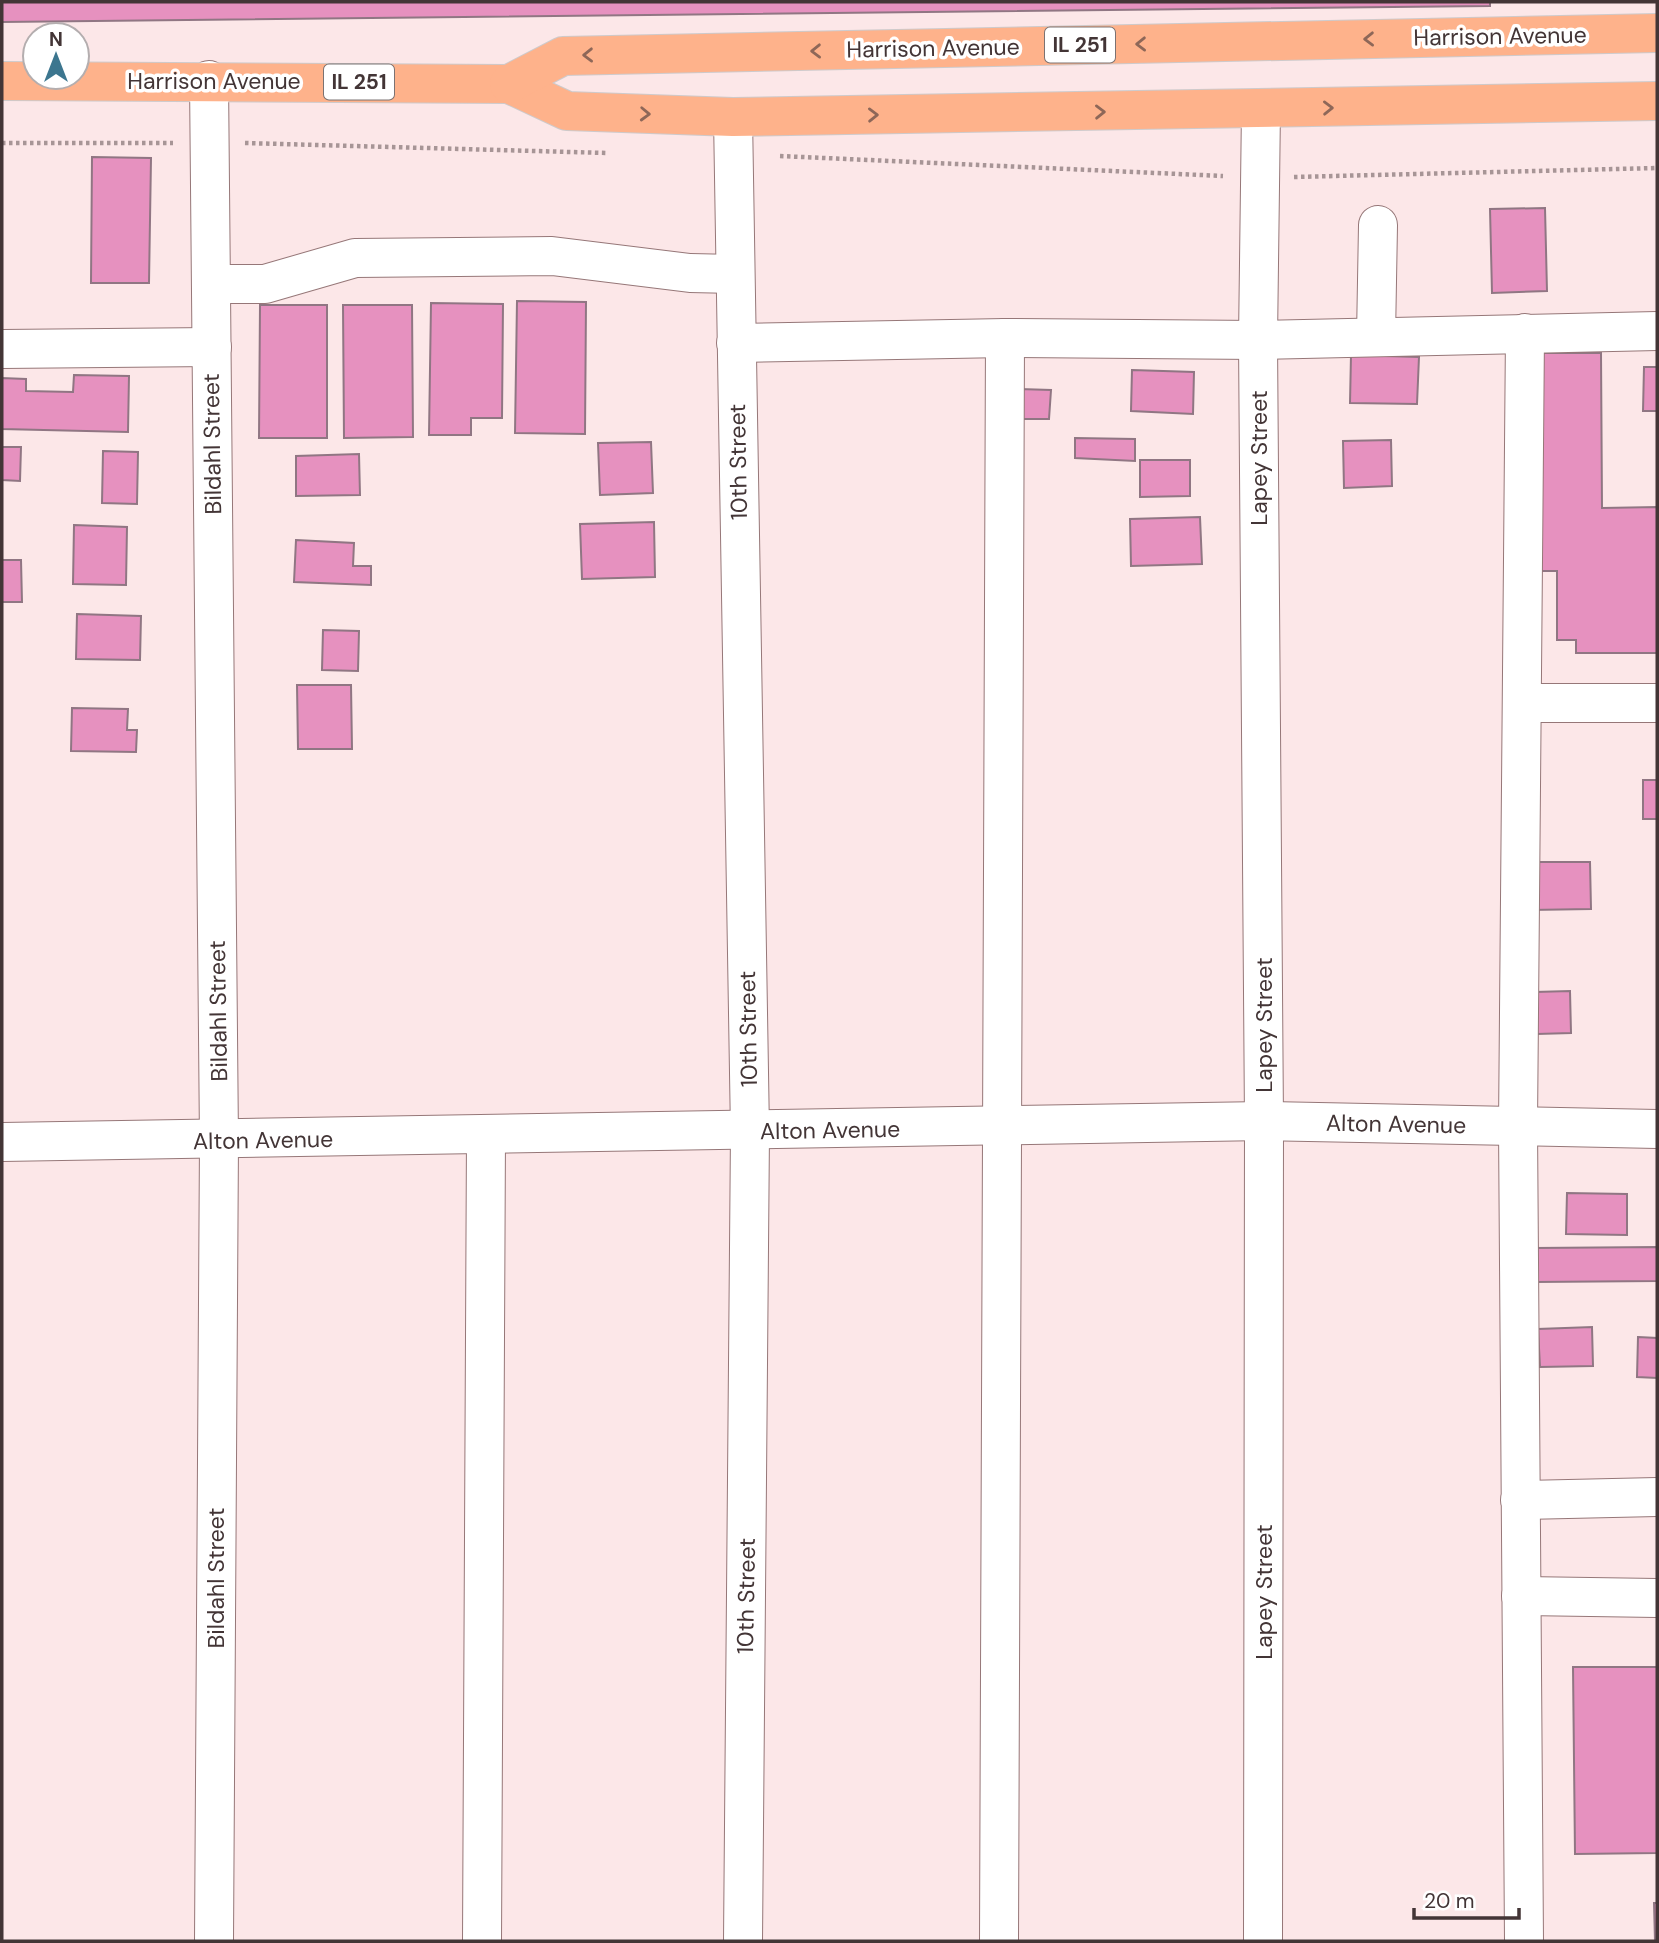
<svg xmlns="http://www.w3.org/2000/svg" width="1659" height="1943" viewBox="0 0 1659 1943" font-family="'DM Sans',sans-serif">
<rect width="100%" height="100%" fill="#fce7e8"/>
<g fill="#e691bf" stroke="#907683" stroke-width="2">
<path d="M2 2H1490V6L2 22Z"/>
<path d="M92 157 151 158 149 283H91Z"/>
<path d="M1545 208 1547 291 1492 293 1490 209Z"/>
<path d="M517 301 586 302 585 434 515 433Z"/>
<path d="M431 303 503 304 502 418H471V435H429Z"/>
<path d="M260 305H327V438H259Z"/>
<path d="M343 305H412L413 437 344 438Z"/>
<path d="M1539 353H1601L1602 508 1657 507V653H1576V640H1557V571H1528Z"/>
<path d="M1351 355 1419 357 1417 404 1350 403Z"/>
<path d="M1644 367H1657V411H1643Z"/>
<path d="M1132 370 1194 372 1193 414 1131 411Z"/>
<path d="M74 375 129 376 128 432 2 429V378L26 379V391L73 392Z"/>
<path d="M1019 389 1051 390 1049 419H1018Z"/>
<path d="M1075 438 1135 439V461L1075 458Z"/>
<path d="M1391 440 1392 486 1344 488 1343 441Z"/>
<path d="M651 442 653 493 600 495 598 443Z"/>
<path d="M2 447H21L20 481 2 480Z"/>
<path d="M103 451 138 452 137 504 102 503Z"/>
<path d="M359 454 360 495 296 496V456Z"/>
<path d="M1140 460H1190V496L1140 497Z"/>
<path d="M1200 517 1202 564 1131 566 1130 519Z"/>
<path d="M654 522 655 577 582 579 580 524Z"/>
<path d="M74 525 127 527 126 585 73 584Z"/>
<path d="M296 540 354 543 353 566H371V585L294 582Z"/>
<path d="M2 560H21L22 602H2Z"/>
<path d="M77 614 141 616 140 660 76 659Z"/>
<path d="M323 630 359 631 358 671 322 670Z"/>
<path d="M297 685H351L352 749H298Z"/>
<path d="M72 708 128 709 127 730H137L136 752 71 751Z"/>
<rect x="1643" y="780" width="14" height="39"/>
<path d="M1530 862H1590L1591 909 1530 910Z"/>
<path d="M1570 991 1571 1033 1537 1034 1535 992Z"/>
<path d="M1567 1193 1627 1194V1235L1566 1234Z"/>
<path d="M1657 1247V1281L1535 1282 1534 1248Z"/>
<path d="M1592 1327 1593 1366 1540 1367 1538 1329Z"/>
<path d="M1638 1337 1657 1338V1378L1637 1377Z"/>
<path d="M1573 1667H1657V1853L1575 1854Z"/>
<path d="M1654 1903H1657V1941H1655Z"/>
</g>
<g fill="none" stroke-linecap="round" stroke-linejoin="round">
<g stroke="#967778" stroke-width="40">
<g id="minor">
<path d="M209 80 219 1141 214 1941"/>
<path d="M1261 109 1258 340 1264 1121 1263 1941"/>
<path d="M733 117 750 1132 743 1941"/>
<path d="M211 284H265L355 258 552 256 690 273 735 274"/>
<path d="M1376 337 1378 225"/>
<path d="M736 343 1005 338 1258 340 1657 331"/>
<path d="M2 349 212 347"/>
<path d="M1522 703H1657"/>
<path d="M2 1142 1264 1121 1657 1129"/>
<path d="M1520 1500 1657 1497"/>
<path d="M1521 1596 1657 1598"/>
<path d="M482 1941 486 1136"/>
<path d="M999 1941 1005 338"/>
<path d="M1524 1941 1518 1126 1525 333"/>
</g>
</g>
<g stroke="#cecacb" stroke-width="40">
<g id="major">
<path d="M2 81 509 84 567 111 733 117 1657 101"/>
<path d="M509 84 563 56 1657 33"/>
</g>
</g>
<g stroke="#a79596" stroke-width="4.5" stroke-dasharray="3.5 3.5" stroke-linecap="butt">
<path d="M2 143H173"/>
<path d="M245 143 607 153"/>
<path d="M780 156 1223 176"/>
<path d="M1294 177 1657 168"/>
</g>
<use href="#minor" stroke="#fff" stroke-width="38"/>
<use href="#major" stroke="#feb28b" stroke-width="38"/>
</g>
<defs><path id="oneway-chevron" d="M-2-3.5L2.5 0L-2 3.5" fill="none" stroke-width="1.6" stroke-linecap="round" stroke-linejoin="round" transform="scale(1.75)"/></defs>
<g stroke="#8e6758">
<use href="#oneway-chevron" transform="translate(1369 39) rotate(179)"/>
<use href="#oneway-chevron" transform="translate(1141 44) rotate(179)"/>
<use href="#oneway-chevron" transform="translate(816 51) rotate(179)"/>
<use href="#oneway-chevron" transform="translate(588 55) rotate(179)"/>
<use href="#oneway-chevron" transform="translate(1328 108) rotate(-1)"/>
<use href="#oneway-chevron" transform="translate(1100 112) rotate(-1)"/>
<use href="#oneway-chevron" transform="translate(645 114) rotate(2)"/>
<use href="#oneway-chevron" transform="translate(873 115) rotate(-1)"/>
</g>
<g text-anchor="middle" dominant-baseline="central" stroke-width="7" stroke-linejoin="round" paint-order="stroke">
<g fill="#fff" stroke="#7b7272" stroke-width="2">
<rect x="1045" y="27.5" width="70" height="35" rx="5"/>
<rect x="324" y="64.5" width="70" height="35" rx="5"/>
</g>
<g font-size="21" font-weight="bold" fill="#433536">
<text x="1080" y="45">IL 251</text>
<text x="359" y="82">IL 251</text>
</g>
<g font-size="23" fill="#433536" stroke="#fff">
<text transform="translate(1500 36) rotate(-1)">Harrison Avenue</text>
<text transform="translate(933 48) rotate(-1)">Harrison Avenue</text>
<text x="214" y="81">Harrison Avenue</text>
<text transform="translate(212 444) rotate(-91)">Bildahl Street</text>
<text transform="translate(1259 458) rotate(-90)">Lapey Street</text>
<text transform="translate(738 462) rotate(-91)">10th Street</text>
<text transform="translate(218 1011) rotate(-91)">Bildahl Street</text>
<text transform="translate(1264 1025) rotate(-90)">Lapey Street</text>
<text transform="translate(748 1029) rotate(-91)">10th Street</text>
<text transform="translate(1396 1124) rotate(1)">Alton Avenue</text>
<text transform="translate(830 1130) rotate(-1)">Alton Avenue</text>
<text transform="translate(263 1140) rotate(-1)">Alton Avenue</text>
<text transform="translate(216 1578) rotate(-90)">Bildahl Street</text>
<text transform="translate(1264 1592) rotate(-90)">Lapey Street</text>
<text transform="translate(746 1596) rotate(-89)">10th Street</text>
</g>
</g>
<rect width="1659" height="1943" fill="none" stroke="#433536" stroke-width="7"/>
<g transform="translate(56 56)"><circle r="33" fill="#ffffff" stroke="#b4aeaf" stroke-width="2"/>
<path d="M0-5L12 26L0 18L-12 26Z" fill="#3c768f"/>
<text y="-10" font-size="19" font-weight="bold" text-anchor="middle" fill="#433536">N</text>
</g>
<path d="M1414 1908v10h105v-10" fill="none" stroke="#433536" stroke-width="3.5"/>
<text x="1424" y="1908" font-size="21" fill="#433536" stroke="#ffffff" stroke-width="5" paint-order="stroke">20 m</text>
</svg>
